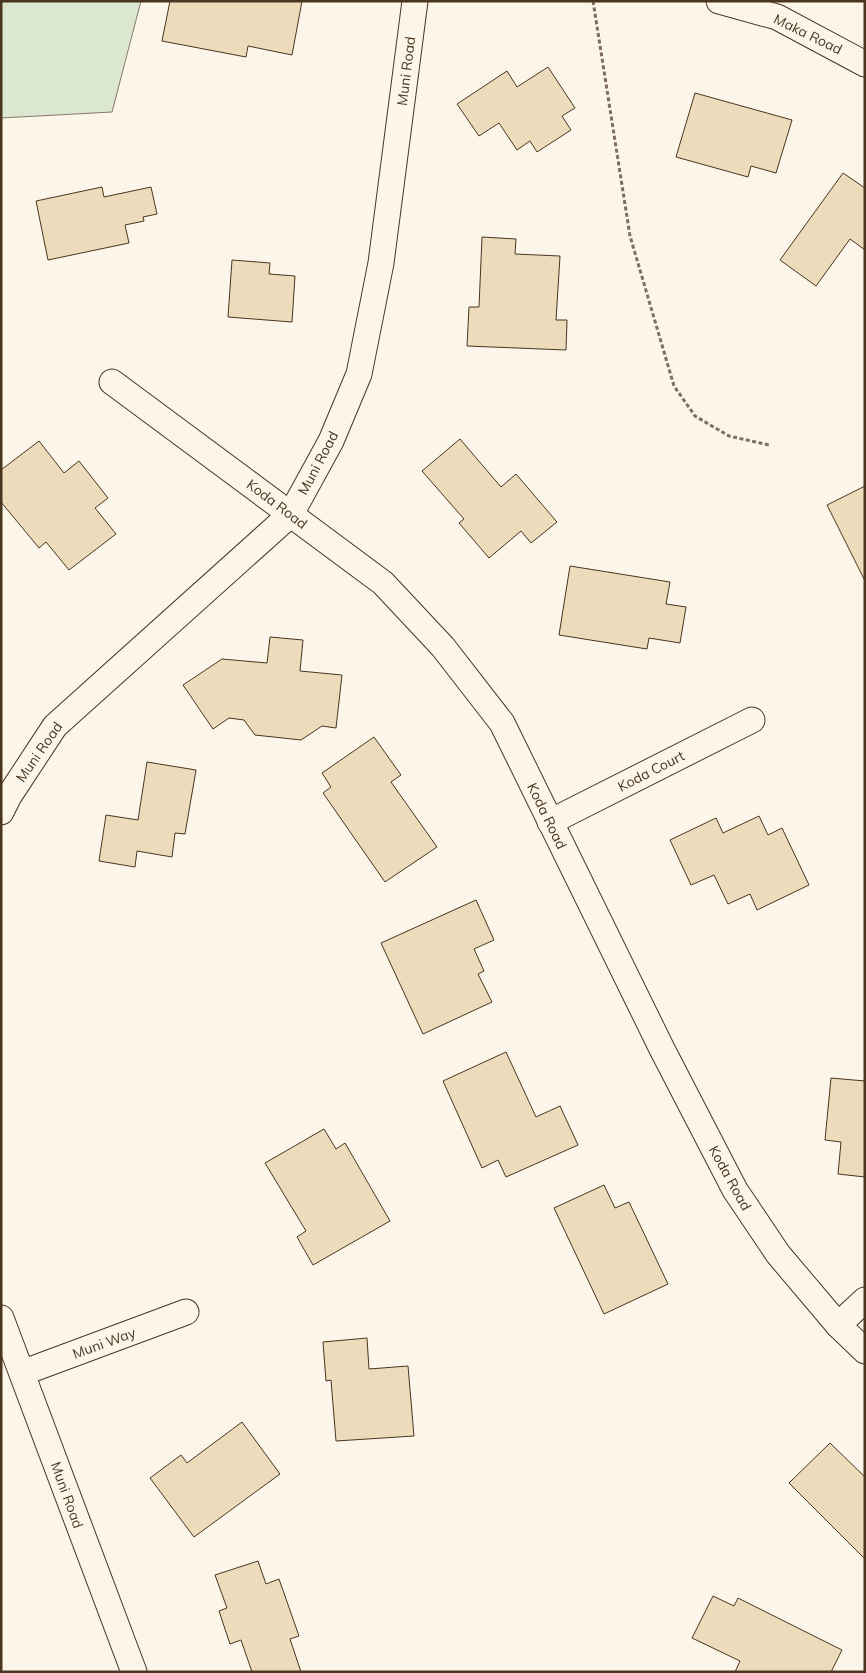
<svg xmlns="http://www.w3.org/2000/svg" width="866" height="1673" viewBox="0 0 866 1673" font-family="Mulish,sans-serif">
<rect width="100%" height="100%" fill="#fbf6e9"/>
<path fill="#dce7d0" stroke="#887966" d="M1 1H141L112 112 1 118Z"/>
<g fill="#ecdcbc" stroke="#4a3520">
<path d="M170 1H302L292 55 248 46 246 57 162 41Z"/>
<path d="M548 67 575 108 562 116 571 130 537 152 530 141 517 150 499 123 479 136 457 104 507 71 517 87Z"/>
<path d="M695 93 792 120 776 173 751 166 748 177 676 157Z"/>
<path d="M843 173 865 188V250L850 239 816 286 780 260Z"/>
<path d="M102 187 104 197 151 187 157 214 143 217 144 221 125 225 129 243 48 260 36 201Z"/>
<path d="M482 237 516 239 515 254 560 256 556 320H567L566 350 467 346 469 307H479Z"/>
<path d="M232 260 270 263 269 274 295 276 292 322 228 317Z"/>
<path d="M460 439 501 487 516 474 557 522 531 543 521 531 489 558 459 523 464 519 422 471Z"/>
<path d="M39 441 64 473 79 461 108 498 95 508 116 534 69 570 46 542 39 548 1 502V470Z"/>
<path d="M865 486V581L827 505Z"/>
<path d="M570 566 670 582 666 604 686 607 680 643 649 638 647 649 559 635Z"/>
<path d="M270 637 303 640 300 671 342 675 336 728 322 726 301 740 255 735 244 720 229 718 213 729 183 685 222 659 267 663Z"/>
<path d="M374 737 401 775 391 782 437 847 385 882 323 793 331 787 322 773Z"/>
<path d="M147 762 196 770 185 834 175 833 172 857 137 851 135 867 99 861 106 815 138 820Z"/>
<path d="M759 816 768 835 782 828 809 885 757 910 750 894 728 904 714 875 691 885 670 840 716 818 723 833Z"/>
<path d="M476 900 494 940 474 949 484 971 478 974 492 1002 423 1034 381 943Z"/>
<path d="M506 1052 536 1117 560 1106 578 1145 506 1177 498 1160 482 1168 443 1081Z"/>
<path d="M831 1078 865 1081V1177L838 1174 841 1142 825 1140Z"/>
<path d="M324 1129 336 1149 345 1143 390 1221 313 1265 297 1237 306 1231 265 1163Z"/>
<path d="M604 1185 615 1208 629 1202 668 1284 604 1314 554 1208Z"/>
<path d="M367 1338 369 1369 408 1366 414 1436 336 1441 331 1380 326 1381 323 1342Z"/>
<path d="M242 1422 280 1474 194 1537 150 1478 181 1455 187 1463Z"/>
<path d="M830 1443 865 1477V1559L789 1483Z"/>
<path d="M258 1561 266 1584 279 1579 299 1636 290 1639 301 1672H252L241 1640 230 1644 219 1611 227 1608 215 1575Z"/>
<path d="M713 1596 734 1606 738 1598 842 1650 831 1672H735L740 1661 692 1638Z"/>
</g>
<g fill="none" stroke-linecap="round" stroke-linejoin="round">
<g stroke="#4a3520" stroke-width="27">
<g id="street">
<path d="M719 1 777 17 865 64"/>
<path d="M112 382 383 583 443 647 502 723 662 1049 735 1190 778 1254 838 1325 865 1351"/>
<path d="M1 812 9 796 55 726 291 514 331 441 359 374 381 263 415 1"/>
<path d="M550 822 752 720"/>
<path d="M1 1318 134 1672"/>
<path d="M838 1325 865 1300"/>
<path d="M22 1373 186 1312"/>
</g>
</g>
<path stroke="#7f6f5c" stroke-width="3" stroke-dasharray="4 2.5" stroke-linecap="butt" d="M593 1 630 236 674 386 695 416 729 436 769 445"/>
<use href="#street" stroke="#fbf6e9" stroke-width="25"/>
</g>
<g text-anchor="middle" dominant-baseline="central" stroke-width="4" stroke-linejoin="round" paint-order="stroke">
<g font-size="14" fill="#4a3520" stroke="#fbf6e9">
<text transform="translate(808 34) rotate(26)">Maka Road</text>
<text transform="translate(406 71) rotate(-83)">Muni Road</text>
<text transform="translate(318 463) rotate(-62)">Muni Road</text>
<text transform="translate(277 504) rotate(37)">Koda Road</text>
<text transform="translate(39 752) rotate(-55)">Muni Road</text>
<text transform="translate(651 771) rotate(-27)">Koda Court</text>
<text transform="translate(547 816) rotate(64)">Koda Road</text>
<text transform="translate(730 1178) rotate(61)">Koda Road</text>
<text transform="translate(104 1343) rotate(-20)">Muni Way</text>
<text transform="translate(67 1495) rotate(70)">Muni Road</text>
</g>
</g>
<rect width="866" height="1673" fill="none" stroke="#4a3520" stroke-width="5"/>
</svg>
